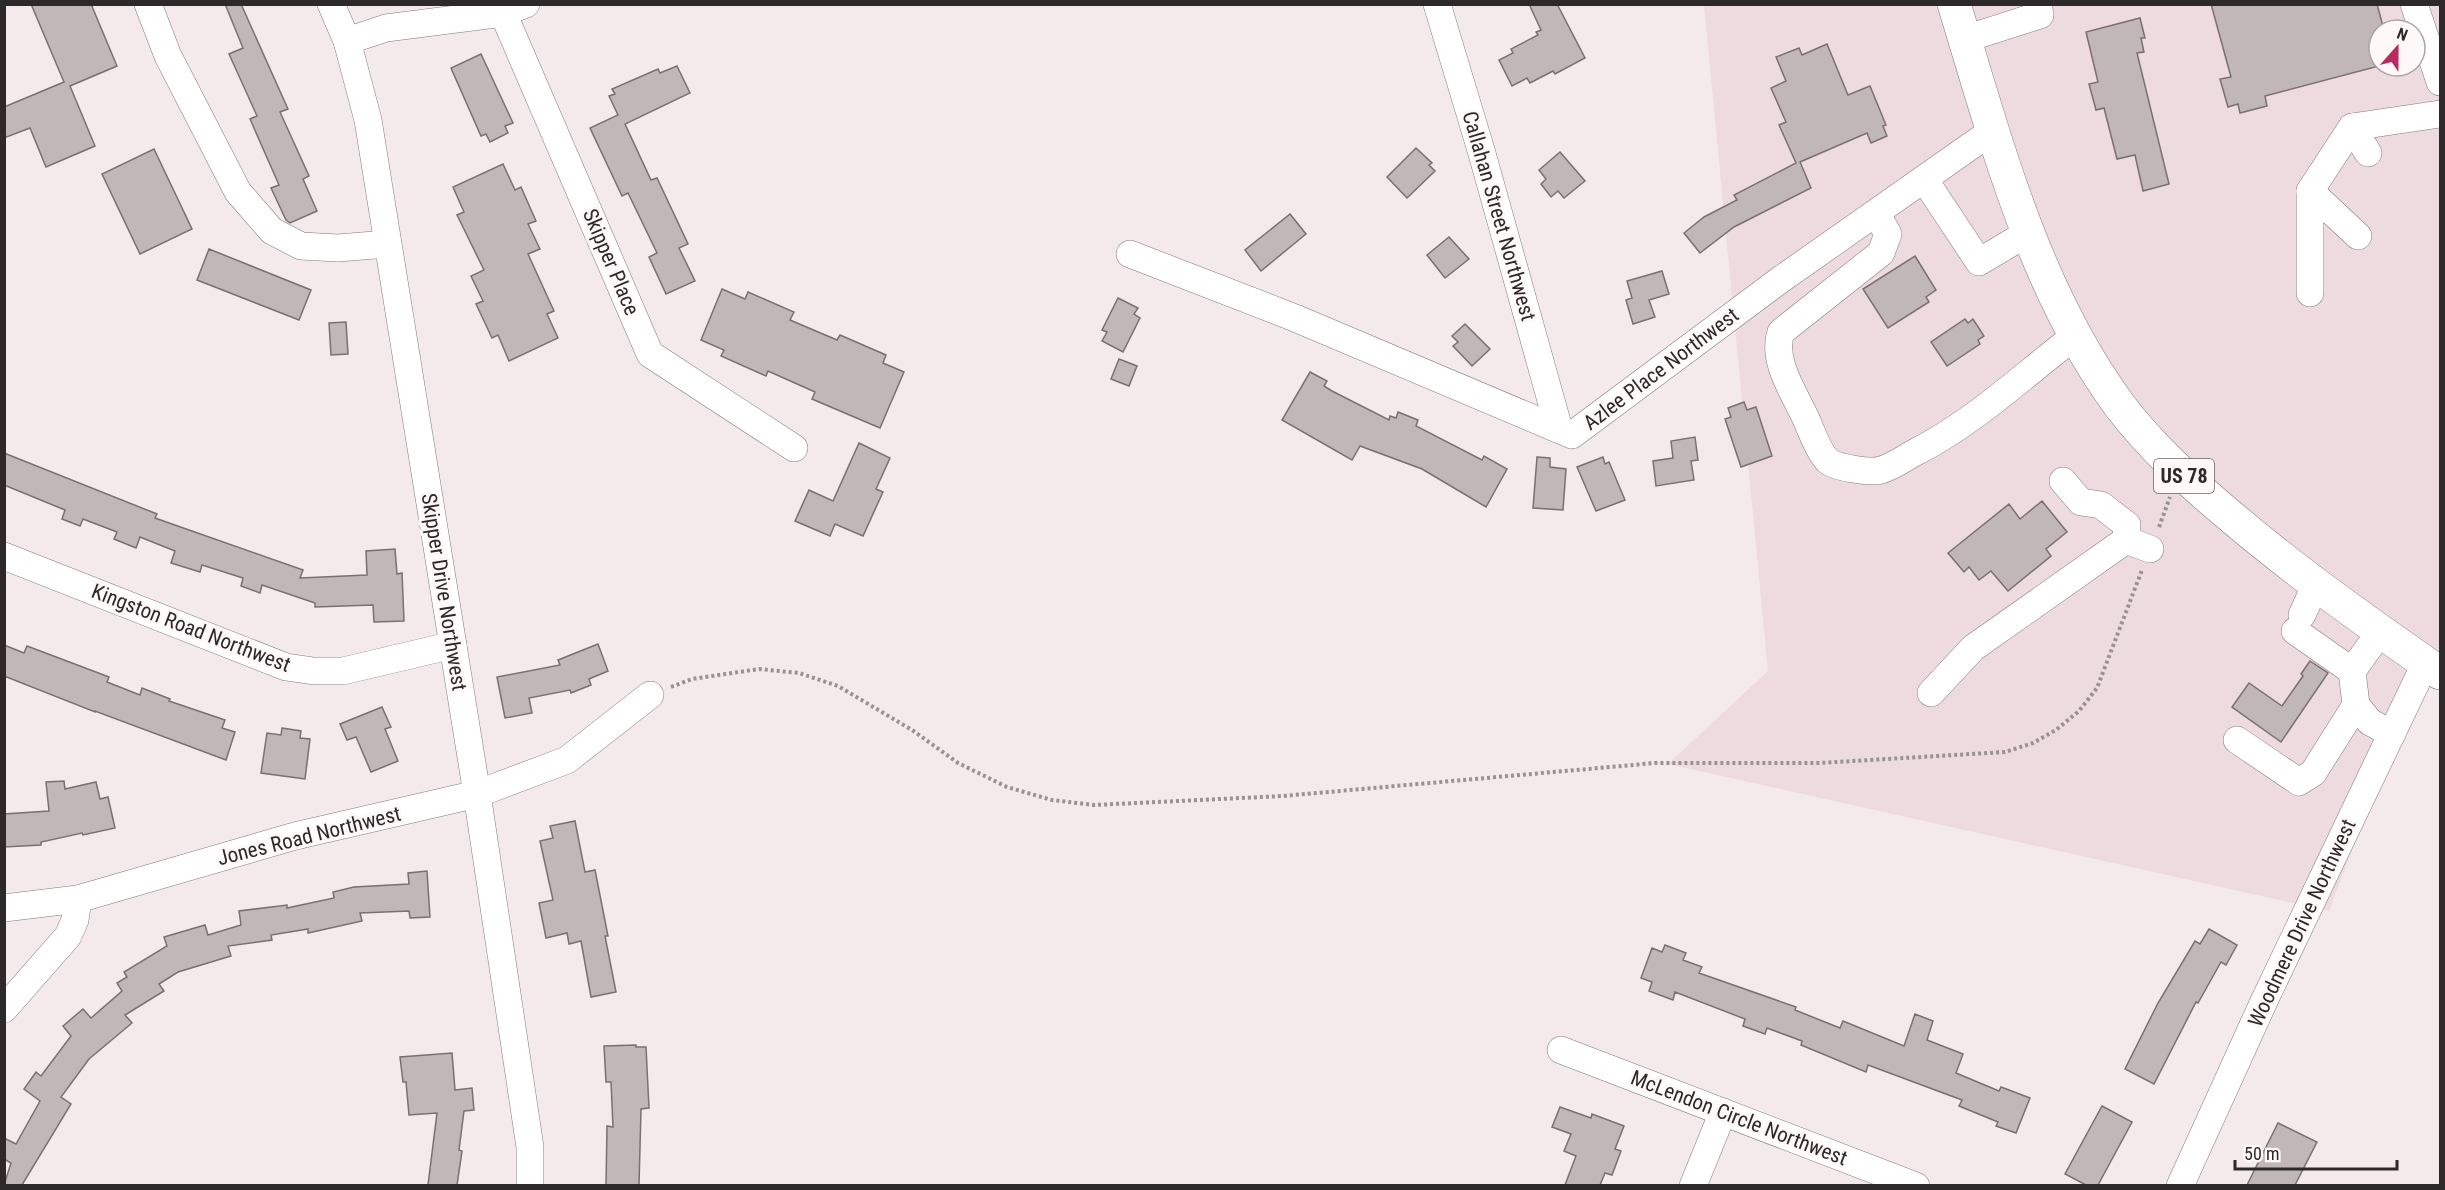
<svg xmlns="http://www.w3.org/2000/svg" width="2445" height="1190" viewBox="0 0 2445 1190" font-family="'Roboto Condensed',sans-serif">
<rect width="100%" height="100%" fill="#f4e9eb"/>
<path fill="#eedbdf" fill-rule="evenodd" d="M1704 5H2440V686L2419 671 2329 911 1668 764 1768 671ZM2379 30H2415V66H2379Z"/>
<g fill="#c1b6b8" stroke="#797072" stroke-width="1.5">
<path d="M31 4H91L117 66 70 86 95 146 46 167 30 128 4 138V107L64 82Z"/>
<path d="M225 4H241L288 109 280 112 309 176 303 179 317 211 290 223 286 220 271 188 279 185 250 119 257 116 229 54 243 48Z"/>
<path d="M1529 4H1557L1585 58 1555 74 1553 71 1530 83 1527 78 1512 86 1499 60 1513 53 1511 49 1538 35 1536 32 1541 30Z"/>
<path d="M2211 4H2377L2384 30H2379V66L2265 96 2267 106 2240 113 2238 104 2228 107 2220 79 2231 77Z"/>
<path d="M2140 18 2145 38H2141L2144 52 2137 53 2169 184 2143 191 2135 155 2117 159 2104 108 2096 110 2089 84 2098 82 2086 32Z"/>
<path d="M1827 44 1848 95 1870 86 1886 125 1883 126 1887 136 1871 143 1867 133 1800 162 1811 188 1734 227 1700 253 1684 233 1704 217 1737 200 1734 195 1796 163 1779 125 1786 122 1771 88 1786 81 1776 57 1799 48 1802 55Z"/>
<path d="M481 54 513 123 505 126 508 133 490 142 486 134 481 136 451 68Z"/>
<path d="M677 66 690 93 625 124 651 180 657 178 688 244 679 248 695 281 666 294 649 257 657 253 628 193 622 196 590 128 618 115 609 96 615 94 612 89 658 69 660 73Z"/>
<path d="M1416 148 1432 163 1429 165 1435 171 1407 198 1387 177Z"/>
<path d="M154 149 192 229 140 254 102 174Z"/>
<path d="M1560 152 1585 181 1564 198 1558 191 1551 197 1541 184 1546 179 1539 170Z"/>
<path d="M503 164 515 190 521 187 536 221 528 224 540 249 528 254 554 311 547 314 558 338 509 361 498 335 492 338 476 304 483 301 471 276 484 270 457 215 464 212 453 187Z"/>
<path d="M1290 214 1306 234 1261 271 1245 250Z"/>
<path d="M1449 237 1469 259 1445 278 1427 255Z"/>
<path d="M209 249 311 290 299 320 197 280Z"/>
<path d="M1915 256 1936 290 1926 297 1929 302 1888 328 1863 289Z"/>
<path d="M1662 271 1669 294 1649 300 1655 317 1633 324 1626 300 1632 298 1627 281Z"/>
<path d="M722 289 745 299 748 292 794 312 790 320 837 340 840 335 886 355 883 363 904 372 880 428 812 399 815 392 768 371 766 376 721 356 724 350 701 340Z"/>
<path d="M1118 298 1138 308 1134 314 1140 318 1123 352 1102 341 1107 332 1102 330Z"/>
<path d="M1965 319 1968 323 1973 319 1984 336 1978 340 1980 344 1947 366 1931 342Z"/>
<path d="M346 322 348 354 331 355 329 323Z"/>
<path d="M1465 324 1490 349 1472 366 1453 346 1458 342 1452 336Z"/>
<path d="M1119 359 1137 366 1129 386 1111 379Z"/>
<path d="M1310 372 1327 381 1324 386 1332 391 1389 420 1390 416 1396 418 1398 412 1418 420 1416 426 1482 460 1484 456 1507 469 1486 507 1422 469 1360 446 1352 460 1282 420Z"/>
<path d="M1744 402 1747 410 1756 407 1772 456 1741 467 1725 419 1731 417 1728 408Z"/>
<path d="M1695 437 1698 460 1691 461 1694 480 1656 486 1653 461 1673 458 1671 441Z"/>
<path d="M859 443 890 458 876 489 883 492 863 536 835 524 830 536 795 521 809 490 833 501Z"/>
<path d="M4 453 157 514 155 518 303 570 300 578 367 575 366 551 395 549 397 574 402 573 404 621 374 622 373 605 315 607V603L262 585 260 593 241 586 243 578 202 565 200 572 171 563 175 551 140 537 136 548 114 539 117 532 83 519 80 526 62 519 65 510 4 485Z"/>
<path d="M1537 457 1550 458V467L1566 469 1563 510 1533 508Z"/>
<path d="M1603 457 1605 464 1609 462 1625 500 1596 511 1577 467Z"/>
<path d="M2042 501 2067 532 2046 549 2051 556 2008 591 1991 571 1979 580 1969 567 1964 572 1948 553 2009 504 2020 519Z"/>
<path d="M598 644 608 671 589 679 591 685 571 693 570 690 529 698 532 713 505 718 497 677 560 665 558 660Z"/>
<path d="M4 645 24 653 27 646 109 677 107 682 140 695 142 688 170 699 169 701 225 720 222 728 235 732 226 760 95 711V712L4 676Z"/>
<path d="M2310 661 2328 673 2281 742 2232 707 2249 683 2282 706 2303 676 2301 674Z"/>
<path d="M382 707 391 727 385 729 398 761 371 772 356 737 347 740 340 724Z"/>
<path d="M282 728 301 731 300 738 310 739 305 779 261 773 267 733 281 735Z"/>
<path d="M64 781 65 789 96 782 100 799 108 797 115 828 83 835 82 833 41 842V845L4 847V814L49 811 46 782Z"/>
<path d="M575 821 585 872 595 870 608 936H605L616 992 591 997 581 941 569 944 567 933 546 938 539 903 553 900 540 841 553 838 550 826Z"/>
<path d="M427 871 430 917 410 918 409 911 360 913 362 921 308 933V929L271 935 272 940 228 946 231 956 178 972 159 984 164 991 125 1015 132 1023 89 1059 61 1097 71 1104 22 1185H4L11 1163 4 1159V1138L16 1144 40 1101 24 1089 36 1072 41 1076 71 1036 63 1026 83 1009 91 1018 122 991 117 983 127 977 124 972 167 946 164 937 205 925 208 935 241 925 239 911 287 905V908L334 898 333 892 354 887 409 884 408 873Z"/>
<path d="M2209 929 2237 945 2226 965 2221 962 2198 1003 2196 1002 2154 1084 2125 1069 2158 1003 2195 941 2200 944Z"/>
<path d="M1665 945 1686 953 1683 960 1702 967 1699 973 1796 1007 1795 1010 1840 1028 1843 1021 1904 1046 1915 1014 1933 1021 1927 1040 1963 1054 1956 1073 1999 1091 2001 1087 2030 1098 2016 1133 1996 1126 1998 1122 1959 1106 1962 1100 1868 1065 1866 1072 1801 1045 1802 1041 1767 1028 1765 1034 1743 1026 1745 1019 1675 992 1673 1000 1649 991 1652 982 1641 978 1652 948 1662 952Z"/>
<path d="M636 1045V1047H646L649 1108 641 1109 639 1185H606L607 1126 613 1127 611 1082H606L604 1046Z"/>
<path d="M452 1053 455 1090 472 1088 474 1110 464 1111 459 1150 462 1151 457 1185H428L437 1113 409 1115 406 1082H403L400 1057Z"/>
<path d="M2102 1106 2132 1122 2098 1185H2086L2065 1174Z"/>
<path d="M1560 1107 1591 1118 1592 1114 1624 1126 1615 1149 1621 1151 1612 1175 1605 1173 1600 1185H1565L1576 1156 1564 1151 1571 1134 1552 1127Z"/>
<path d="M2278 1123 2317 1142 2295 1185H2247Z"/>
</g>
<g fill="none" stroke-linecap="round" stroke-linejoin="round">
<g stroke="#82797b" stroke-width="28">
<g id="minor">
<path d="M148 4 168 56 238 192 272 231 301 246 338 248 387 244"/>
<path d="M331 4 347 41 368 120 477 794 530 1147V1186"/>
<path d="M1437 4 1481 150 1559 429"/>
<path d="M2414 4 2440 82"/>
<path d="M503 13 650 354 794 448"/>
<path d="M1965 39 2040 15 2038 4"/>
<path d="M347 41 386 28 503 13 526 4"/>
<path d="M2352 127 2368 153"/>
<path d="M1924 179 1979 262 2029 232"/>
<path d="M2310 191 2358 236"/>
<path d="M1876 213 1888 234 1881 253 1781 332C1771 361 1795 394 1807 421 1811 431 1820 454 1828 461 1837 468 1871 473 1881 470 1892 467 1903 459 1914 453 1975 422 2021 377 2075 336"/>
<path d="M1130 254 1295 318 1572 435 1780 280 1992 131"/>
<path d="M2310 293V191L2352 127 2440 114"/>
<path d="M2063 481 2081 502 2101 505 2127 525 2126 540"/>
<path d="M4 556 286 667 314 671H343L453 645"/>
<path d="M2302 615 2316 584"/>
<path d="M2295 631 2352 671"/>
<path d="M1931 693 1973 648 2126 540 2150 549"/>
<path d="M2356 705 2370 722 2392 734"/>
<path d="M2237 740 2299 782 2313 773 2356 705 2352 671 2381 631"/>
<path d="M4 908 78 899 295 836 477 794 567 760 650 695"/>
<path d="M4 1009 68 936 75 920 78 899"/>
<path d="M1561 1050 1916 1186"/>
<path d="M1693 1186 1723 1112"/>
<path d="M2180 1186 2265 999 2426 662"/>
</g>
</g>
<g stroke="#82797b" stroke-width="34">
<path id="major" d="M1954 4C1996 141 2034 290 2120 406 2151 447 2190 482 2229 515 2296 572 2368 623 2440 673"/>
</g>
<g stroke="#999193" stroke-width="4" stroke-dasharray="3 3" stroke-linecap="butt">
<path d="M2159 527 2170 497"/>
<path d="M671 687 692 679 759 669 799 673 838 686 912 730 958 763 1007 787 1052 800 1094 805 1283 796 1655 763H1819L2005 752 2033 743 2056 730 2079 711 2097 688 2142 570"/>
</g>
<use href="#minor" stroke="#fff" stroke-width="27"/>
<use href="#major" stroke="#fff" stroke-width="33"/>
</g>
<g text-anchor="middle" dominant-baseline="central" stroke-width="6" stroke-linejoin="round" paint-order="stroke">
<rect fill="#fef8f9" stroke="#6c6768" stroke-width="1.5" x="2154" y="459" width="60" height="34" rx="4.5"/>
<g font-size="20" font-weight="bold" fill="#2d292a">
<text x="2184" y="476">US 78</text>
</g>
<g font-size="21" fill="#2d292a" stroke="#fef8f9">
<text transform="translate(1499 216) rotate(74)">Callahan Street Northwest</text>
<text transform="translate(611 262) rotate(67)">Skipper Place</text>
<text transform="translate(1661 369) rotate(-37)">Azlee Place Northwest</text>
<text transform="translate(444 592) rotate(81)">Skipper Drive Northwest</text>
<text transform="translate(191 628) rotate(21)">Kingston Road Northwest</text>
<text transform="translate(309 836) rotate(-14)">Jones Road Northwest</text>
<text transform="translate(2302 923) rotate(-65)">Woodmere Drive Northwest</text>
<text transform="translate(1739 1118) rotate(21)">McLendon Circle Northwest</text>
</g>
</g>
<rect width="2445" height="1190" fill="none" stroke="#2d292a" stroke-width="12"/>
<g transform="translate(2397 48) rotate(21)"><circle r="28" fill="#fef8f9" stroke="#aaa5a6" stroke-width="1.5"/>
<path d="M0-4.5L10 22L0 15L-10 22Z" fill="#b92b5e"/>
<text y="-9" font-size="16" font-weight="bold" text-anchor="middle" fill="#2d292a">N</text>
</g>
<path d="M2235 1160v9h162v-9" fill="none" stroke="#2d292a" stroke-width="3"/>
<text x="2244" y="1160" font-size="18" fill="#2d292a" stroke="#fef8f9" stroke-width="4.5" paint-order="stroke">50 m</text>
</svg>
